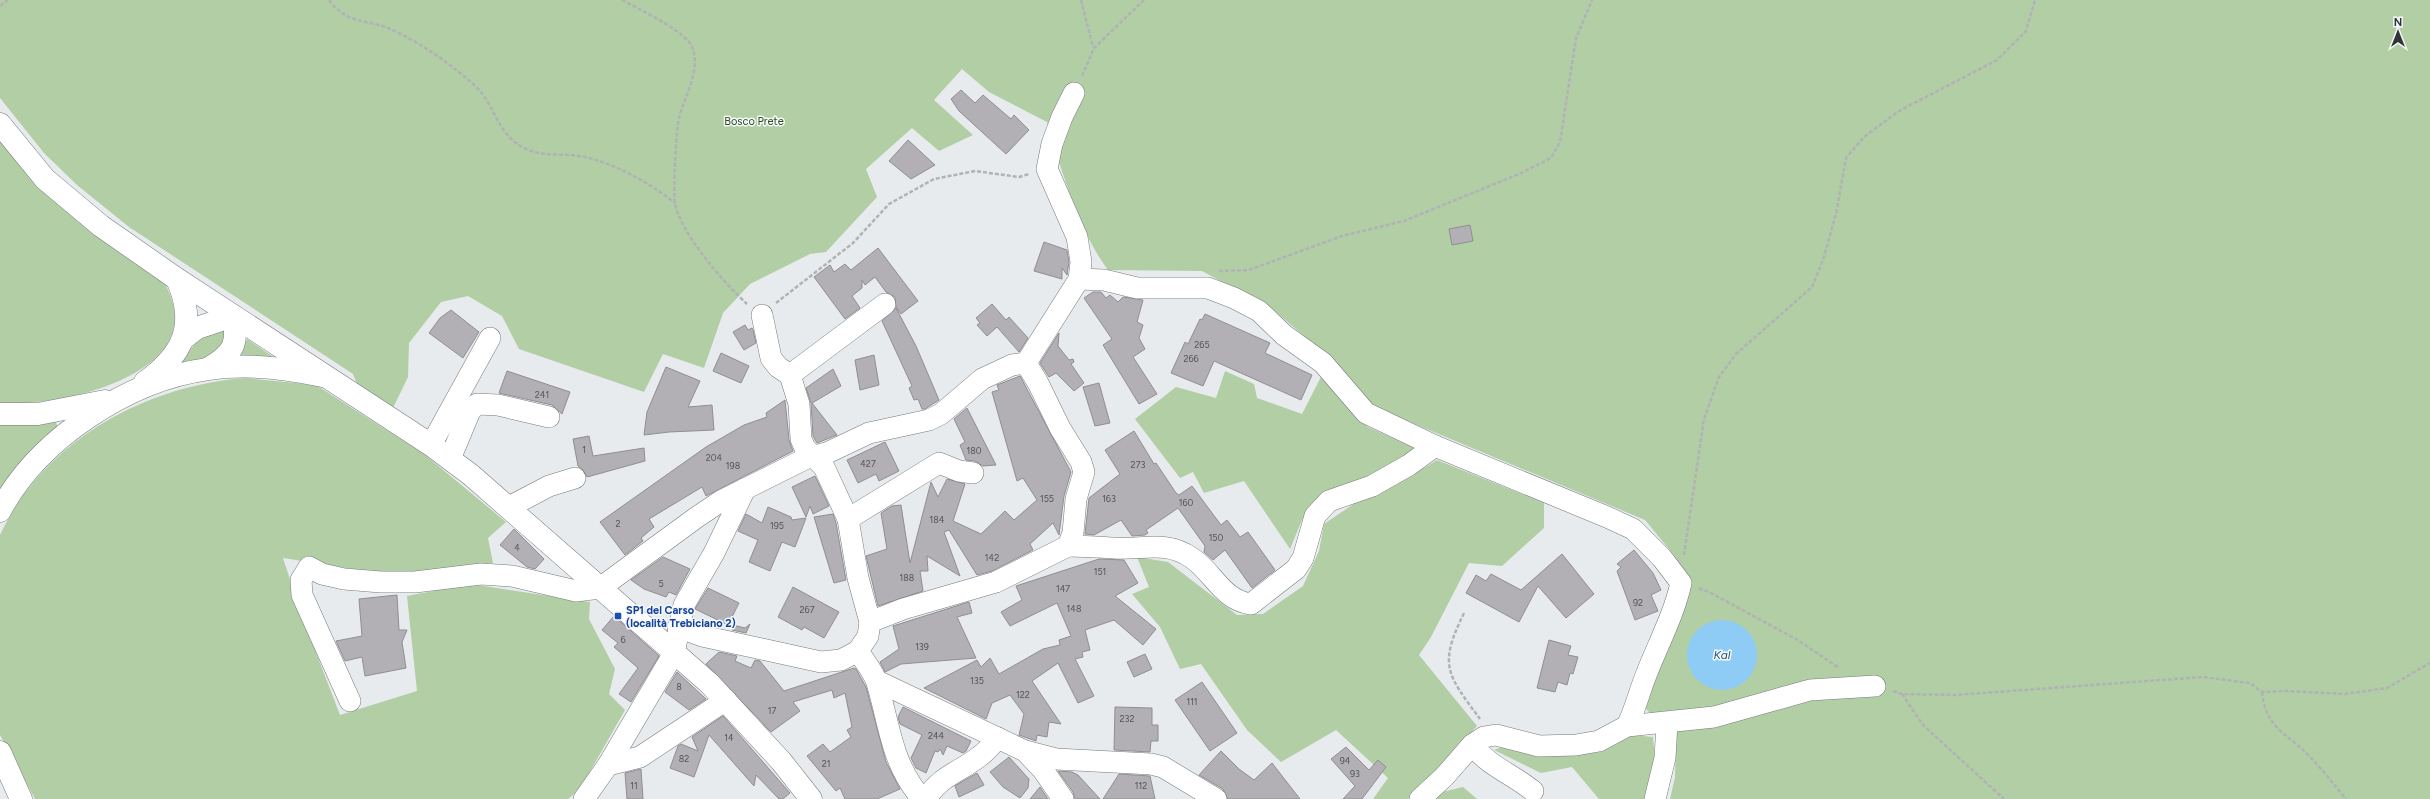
<svg xmlns="http://www.w3.org/2000/svg" width="2430" height="799" viewBox="0 0 2430 799" font-family="Figtree,sans-serif">
<rect width="100%" height="100%" fill="#e7ebee"/>
<g fill="#b2cea4">
<path d="M0 0H2430V799H1670L1675 777 1676 739 1644 707 1687 578 1674 555 1645 520 1374 407 1329 357 1271 308 1202 271 1108 270C1080 233 1060 167 1047 122L989 92 962 69 934 100 973 135 939 151 912 128 866 169 877 197 826 252 810 254 750 284 723 313 704 368 663 354 644 392 519 349 502 316 468 296 441 302 409 343 408 377 393 408 357 384 353 374 129 227 77 185 44 153 0 98Z"/>
<path d="M0 142 39 186 165 284C215 373 61 408 0 403Z"/>
<path d="M224 329 226 343 207 358 181 364 199 337Z"/>
<path d="M247 339 272 356 273 357 240 356Z"/>
<path d="M1225 371 1254 384 1257 398 1302 414 1323 373 1349 409 1368 427 1417 449 1365 481 1326 493 1302 520 1290 549 1244 481 1204 493 1193 472 1180 478 1135 419 1176 387 1216 398Z"/>
<path d="M245 378 316 385 424 454 506 522 488 538 493 563 391 575 283 558 302 616 340 715 417 691 407 596 470 584 590 602 589 619 615 669 609 694 625 710 580 789 568 799H35L0 735V535C44 441 144 386 245 378Z"/>
<path d="M56 422 58 429 17 468 0 490V424Z"/>
<path d="M1437 460 1544 503V528L1502 566 1469 563 1431 637 1419 655 1477 726 1430 780 1408 799H1373L1388 778 1336 730 1281 762 1247 730 1201 664 1180 669 1160 627 1132 594 1149 587 1137 557 1168 562 1237 615 1263 614 1303 586 1319 551 1324 524 1361 499 1408 478Z"/>
<path d="M1633 735 1653 737 1655 759 1645 799H1599L1572 767 1541 773 1494 750 1504 746 1559 754 1602 752Z"/>
<path d="M1463 787 1477 799H1431L1438 793Z"/>
</g>
<circle fill="#8eccf5" cx="1722" cy="655" r="35"/>
<g fill="#b2b0b4" stroke="#908e92">
<path d="M961 90 975 103 983 95 1011 119 1014 115 1029 130 1006 154 959 111 951 99Z"/>
<path d="M908 140 935 165 911 179 889 161Z"/>
<path d="M1470 225 1473 241 1452 245 1449 229Z"/>
<path d="M1044 242 1067 250 1069 262 1067 275 1062 268V279L1034 271Z"/>
<path d="M878 248 918 301 901 314 896 307 895 297 886 292 875 277 865 285 862 280V288L852 296 860 308 845 319 814 277 830 265 834 272 845 264 851 270Z"/>
<path d="M1093 292H1101L1106 298 1110 295 1118 302 1123 297 1143 300 1137 322 1143 325 1139 338 1145 349 1133 357 1157 394 1139 404 1103 345 1112 339 1084 298Z"/>
<path d="M992 304 1006 320 1009 317 1028 338 1019 352 997 327 987 336 977 325 980 323 976 318Z"/>
<path d="M896 308 916 346 939 400 925 409H922L918 399 914 400 909 388 912 386 882 321Z"/>
<path d="M451 310 479 332 463 358 429 333 440 318Z"/>
<path d="M1205 314 1270 343 1265 353 1312 375 1301 400 1214 361 1203 386 1171 373 1185 342 1188 344 1200 319 1202 320Z"/>
<path d="M745 325 748 330 752 328 753 330 756 343 744 350 733 332Z"/>
<path d="M1059 333 1058 346 1069 360 1073 359 1074 362 1071 364 1084 383 1074 391 1056 373 1049 377 1040 363Z"/>
<path d="M721 353 749 366 741 383 713 371Z"/>
<path d="M874 355 879 385 860 390 855 360Z"/>
<path d="M666 367 700 381 688 407 712 405 714 430 669 432 644 435 647 412Z"/>
<path d="M833 369 841 386 812 403 837 435 817 443 813 436 811 403 806 388Z"/>
<path d="M507 371 570 392 562 414 552 405 499 393Z"/>
<path d="M1020 376 1071 472 1064 496 1059 535 1053 523 1030 544 1033 550 992 571 977 575 949 530 944 532 960 576 927 556 928 571H920L923 591 878 606 866 556 887 549 881 513 892 506 901 505 910 563 931 482 938 497 947 479 965 484 953 521 981 534 1005 511 1014 520 1037 500 1023 478 1017 481 992 392 999 390 997 385Z"/>
<path d="M1099 383 1110 423 1095 426 1083 387Z"/>
<path d="M785 400 789 440 793 451 706 496 702 487 649 519 654 527 641 538 643 541 625 555 600 522 706 447 744 425 767 417 766 413Z"/>
<path d="M967 408 969 412 996 465 983 466 975 461 966 460 960 445 965 442 954 419Z"/>
<path d="M1134 431 1154 464 1156 463 1176 493 1179 495 1192 486 1221 525 1227 520 1240 537 1248 532 1275 570 1252 588 1225 550 1213 560 1204 552 1205 546 1178 508 1146 530 1148 533 1145 535 1132 536 1121 520 1094 535 1085 534 1089 498 1120 474 1105 450Z"/>
<path d="M589 436 593 456 644 448 645 461 587 477 583 470 578 466 573 439Z"/>
<path d="M885 442 899 471 879 481 876 474 858 483 847 460Z"/>
<path d="M815 476 829 506 813 514 810 506 806 517 792 487Z"/>
<path d="M768 507 791 517 792 520 806 518 795 547 782 542 770 571 749 562 758 540 738 531 746 514 762 523Z"/>
<path d="M833 514 836 523 846 580 834 583 814 517Z"/>
<path d="M514 529 544 559 535 569 527 567 500 545Z"/>
<path d="M1634 550 1653 573 1661 590 1651 595 1658 611 1635 620 1617 571 1621 567 1617 564Z"/>
<path d="M1562 554 1594 594 1566 618 1538 586 1519 622 1466 593 1476 575 1486 581 1491 574 1521 590Z"/>
<path d="M663 557 690 569 676 595 669 592 666 597 644 589 631 580Z"/>
<path d="M1099 559 1124 560 1138 583 1115 596 1156 629 1143 645 1114 620 1085 630 1090 650 1082 652 1083 657 1075 659 1094 696 1078 703 1058 663 1032 681 1061 724 1049 722 1047 737 1037 735 1036 741 1019 735 1024 714 1010 695 992 703 986 719 924 688 977 660 981 667 990 658 999 674 1043 649 1060 645 1059 640 1071 636 1057 603 1010 626 1001 612 1022 600 1016 586Z"/>
<path d="M793 587 839 612 824 638 804 627 802 630 778 617Z"/>
<path d="M708 588 739 603 728 625 695 609Z"/>
<path d="M397 595 399 630H407L402 642 406 668 365 676 362 657 345 661 336 641 362 636 359 599Z"/>
<path d="M969 602 972 613 957 617 976 658 901 664 885 672 880 662 899 649 893 626Z"/>
<path d="M614 616 659 656 631 702 619 694 638 668 614 647 618 643 602 630Z"/>
<path d="M750 624 746 633 732 630 733 625 745 628Z"/>
<path d="M1549 640 1571 646 1568 655 1578 657 1573 674 1570 673 1567 685 1558 682 1555 692 1537 688Z"/>
<path d="M719 652 737 656 735 661 751 668 755 660 760 661 784 691 854 668 856 669 866 687 886 762 900 789 877 799H845L840 788 836 791 807 756 823 744 830 752 851 737 847 730 852 727 845 693 834 698 832 690 793 702 800 711 771 732 706 664Z"/>
<path d="M1145 654 1152 669 1134 677 1127 662Z"/>
<path d="M677 672 706 699 689 710 665 692Z"/>
<path d="M1202 682 1237 733 1210 751 1175 700Z"/>
<path d="M903 707 971 741 966 751 963 753 947 746 943 755 940 749 938 752 935 751 926 773 916 768 911 758 922 735 900 724 898 717Z"/>
<path d="M1115 707 1152 708V725H1158V741H1151L1150 752 1114 750Z"/>
<path d="M723 716 790 793 783 799H779L756 775 754 786 709 735 694 777 670 768 678 746 681 744 698 751 692 737Z"/>
<path d="M1346 747 1369 770 1378 760 1386 767 1362 799H1343L1355 786 1331 759Z"/>
<path d="M1221 751 1239 769 1254 780 1272 763 1300 799H1228L1223 789 1199 775Z"/>
<path d="M1009 757 1029 779 1028 788 1020 798 1003 787 990 772Z"/>
<path d="M641 769 643 799H627L625 773Z"/>
<path d="M1058 771 1072 772 1078 775 1100 799H1075L1073 792Z"/>
<path d="M977 773 984 785 959 797 955 786Z"/>
<path d="M1119 774 1150 776 1155 799H1103Z"/>
<path d="M1040 787 1048 799H1030Z"/>
</g>
<g fill="none" stroke-linecap="round" stroke-linejoin="round">
<g stroke="#777a7d" stroke-width="22">
<g id="minor">
<path d="M1079 279 1104 280 1137 288H1208L1234 298 1259 311 1284 335 1323 363 1366 413 1435 446"/>
<path d="M762 315 771 358 778 367 790 375 799 404 801 439 805 448 824 467 848 519 858 578 870 622"/>
<path d="M790 375 885 304"/>
<path d="M431 445 490 338"/>
<path d="M450 459 470 411 477 404 498 405 549 417"/>
<path d="M509 507 549 486 575 478"/>
<path d="M848 519 939 463 959 471 973 473"/>
<path d="M1068 546C1085 546 1098 547 1114 548 1143 550 1166 540 1192 558 1214 573 1222 600 1251 604L1296 569 1303 558 1315 516 1329 501 1372 486 1409 465 1435 446 1607 517 1633 529 1662 558 1681 583C1673 619 1654 651 1642 686 1637 700 1634 712 1627 726"/>
<path d="M678 627 702 636 821 662 841 660 858 651"/>
<path d="M877 681 1025 751 1056 759 1151 764 1163 767 1216 799"/>
<path d="M350 701 302 595 301 580 309 567 322 574 344 579 381 582H415L481 574 512 576 576 591 600 588 697 517 721 501 745 489"/>
<path d="M1472 745C1491 768 1511 773 1533 791"/>
<path d="M1025 751 1043 770 1063 799"/>
<path d="M608 765 640 757 726 700"/>
<path d="M584 799 608 765 674 653 684 605 714 553 745 489 805 459 829 452 869 433 929 420 941 414 982 379 1012 365 1026 363 1079 279 1081 262 1077 237 1047 169 1052 144 1062 117 1074 93"/>
<path d="M922 799C891 763 890 726 877 683 874 672 864 661 858 651L868 636 870 622 903 609 996 582 1068 546 1073 533 1076 499 1084 472 1081 462 1060 428 1038 383 1026 363"/>
<path d="M926 799C941 775 960 772 980 756 987 751 992 744 998 738"/>
<path d="M1420 799 1444 777 1472 745 1484 737 1496 735 1539 746 1576 745 1599 741 1627 726 1714 717 1810 690 1875 686"/>
<path d="M1655 799 1665 758 1667 723"/>
</g>
</g>
<g stroke="#777a7d" stroke-width="23">
<path id="secondary" d="M0 124 45 179 101 226 177 279 431 445 471 475 709 683 781 761 811 799"/>
</g>
<g stroke="#777a7d" stroke-width="23">
<g id="motorway">
<path d="M184 338 197 328 233 316C239 344 233 354 209 368"/>
<path d="M145 382C184 354 197 325 177 279"/>
<path d="M0 414H38L105 401"/>
<path d="M0 511C38 439 128 380 208 369 246 363 286 368 323 376"/>
<path d="M0 752 21 799"/>
</g>
</g>
<g stroke="#b0b3b6" stroke-width="2.5" stroke-dasharray="4 2" stroke-linecap="butt">
<path d="M329 0C347 24 364 19 388 28 411 38 435 53 455 69 463 75 472 83 480 91 493 106 499 131 516 143 538 160 565 151 589 158 622 167 649 183 675 203"/>
<path d="M622 0C639 9 678 28 689 42 705 63 684 97 679 118 676 133 673 189 675 203 680 233 725 284 747 304"/>
<path d="M1081 0 1093 47"/>
<path d="M0 6 8 0"/>
<path d="M1082 76 1094 48 1144 0"/>
<path d="M1219 271 1249 270 1342 236 1404 221 1519 174 1551 158 1560 142 1576 38 1592 0"/>
<path d="M776 303 853 243 889 204 934 179 975 171 1019 177 1029 174"/>
<path d="M1684 555 1704 419 1719 377 1736 354 1812 287 1823 260 1836 214 1846 158 1864 137 1899 111 1997 60 2026 31 2035 0"/>
<path d="M1699 588 1709 592 1796 639 1839 668"/>
<path d="M1464 613C1438 666 1447 674 1480 719"/>
<path d="M1893 691 1902 694 1955 695 2203 677 2250 683 2262 692 2286 691 2345 694 2387 688 2430 663"/>
<path d="M2262 692C2266 730 2288 733 2310 757 2323 770 2334 785 2346 799"/>
<path d="M1902 694 1923 725 2004 799"/>
</g>
<use href="#minor" stroke="#fff" stroke-width="21"/>
<use href="#secondary" stroke="#fff" stroke-width="22"/>
<use href="#motorway" stroke="#fff" stroke-width="22"/>
</g>
<rect fill="#1a4fb4" stroke="#f4f8fb" stroke-width="1.5" x="614" y="612" width="8" height="8" rx="2"/>
<g text-anchor="middle" dominant-baseline="central" stroke-width="3" stroke-linejoin="round" paint-order="stroke">
<g font-size="9" fill="#535356">
<text x="1202" y="344">265</text>
<text x="1191" y="358">266</text>
<text x="542" y="394">241</text>
<text x="584" y="449">1</text>
<text x="974" y="450">180</text>
<text x="714" y="457">204</text>
<text x="868" y="463">427</text>
<text x="1138" y="464">273</text>
<text x="733" y="465">198</text>
<text x="1047" y="498">155</text>
<text x="1109" y="498">163</text>
<text x="1186" y="502">160</text>
<text x="937" y="519">184</text>
<text x="618" y="523">2</text>
<text x="777" y="525">195</text>
<text x="1216" y="537">150</text>
<text x="517" y="547">4</text>
<text x="992" y="557">142</text>
<text x="1100" y="571">151</text>
<text x="907" y="577">188</text>
<text x="661" y="583">5</text>
<text x="1063" y="588">147</text>
<text x="1638" y="602">92</text>
<text x="1074" y="608">148</text>
<text x="807" y="609">267</text>
<text x="623" y="639">6</text>
<text x="922" y="646">139</text>
<text x="977" y="680">135</text>
<text x="679" y="686">8</text>
<text x="1023" y="694">122</text>
<text x="1192" y="701">111</text>
<text x="772" y="710">17</text>
<text x="1127" y="718">232</text>
<text x="936" y="735">244</text>
<text x="729" y="737">14</text>
<text x="684" y="758">82</text>
<text x="1345" y="760">94</text>
<text x="826" y="763">21</text>
<text x="1355" y="773">93</text>
<text x="634" y="785">11</text>
<text x="1141" y="785">112</text>
</g>
<g font-size="11" fill="#2c4e16" stroke="#f4f8fb">
<text x="754" y="121">Bosco Prete</text>
</g>
<g font-size="11" font-weight="bold" fill="#164399" stroke="#f4f8fb" text-anchor="start">
<text x="626" y="610">SP1 del Carso<tspan x="626" dy="13">(località Trebiciano 2)</tspan></text>
</g>
<g font-size="12" font-style="italic" fill="#204f6c" stroke="#f4f8fb">
<text x="1722" y="655">Kal</text>
</g>
</g>
<g transform="translate(2398 32)" stroke="#f4f8fb" stroke-width="3" paint-order="stroke">
<path d="M0-3L7 15L0 10L-7 15Z" fill="#333436"/>
<text y="-6" font-size="11" font-weight="bold" text-anchor="middle" fill="#333436">N</text>
</g>
</svg>
